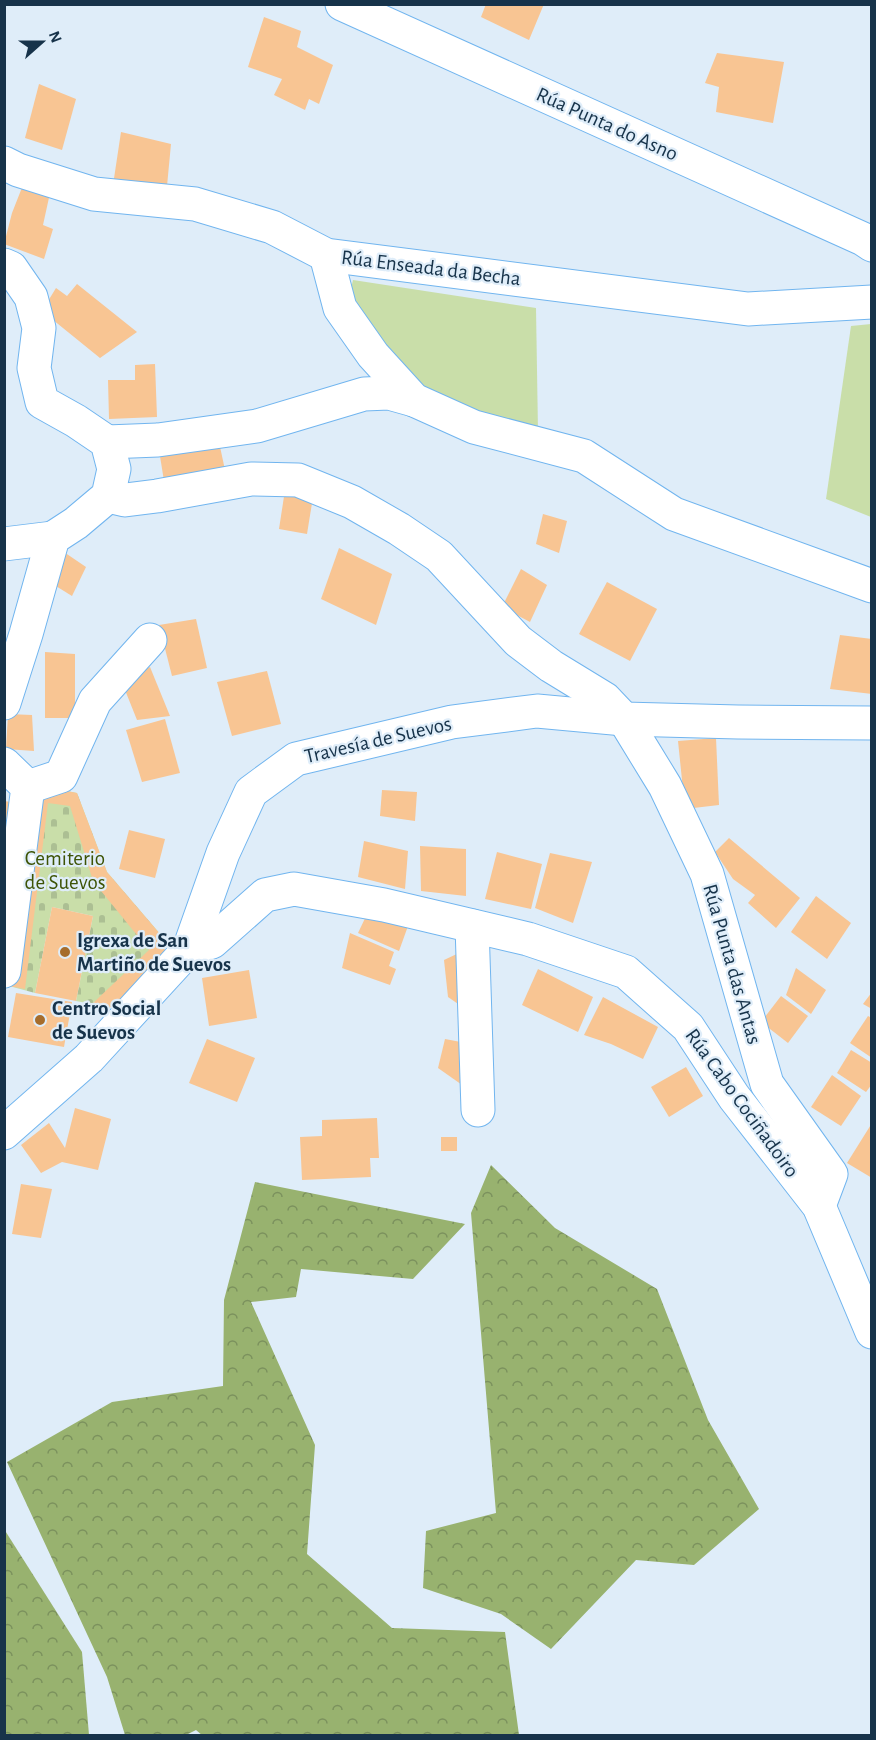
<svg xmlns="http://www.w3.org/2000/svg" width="876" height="1740" viewBox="0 0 876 1740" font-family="'Alegreya Sans',sans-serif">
<defs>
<pattern id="forest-crowns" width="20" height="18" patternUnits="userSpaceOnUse" patternTransform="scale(1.5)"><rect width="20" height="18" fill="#98b26f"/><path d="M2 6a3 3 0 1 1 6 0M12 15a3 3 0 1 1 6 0" fill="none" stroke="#7b915d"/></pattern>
<pattern id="cemetery-stones" width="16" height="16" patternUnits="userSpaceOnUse" patternTransform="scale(1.5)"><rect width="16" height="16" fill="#c9dea9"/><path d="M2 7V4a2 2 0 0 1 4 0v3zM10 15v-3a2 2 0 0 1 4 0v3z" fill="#acbf93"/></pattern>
</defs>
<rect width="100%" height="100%" fill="#dfedf9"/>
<g fill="#c9dea9">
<path d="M353 280 536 308 538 432 427 393 395 365 350 293Z"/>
<path d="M871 324H872L871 517 826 499 851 326Z"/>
</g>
<g fill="url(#forest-crowns)">
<path d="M491 1165 555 1228 657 1289 708 1420 759 1509 694 1565 636 1560 551 1649 501 1614 423 1588 426 1531 496 1513 471 1213Z"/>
<path d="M255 1182 465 1224 413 1279 301 1269 296 1297 251 1302 315 1445 307 1554 392 1628 505 1632 519 1735 203 1736 196 1730 186 1735H125L107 1677 7 1462 112 1402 223 1386 224 1300Z"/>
<path d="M4 1529 82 1652 89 1735H5Z"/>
</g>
<path fill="url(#cemetery-stones)" d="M47 787 77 793 107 872 161 935 167 960 101 1015 92 1004 76 1001 93 916 52 907 35 993 9 986Z"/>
<g fill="#f8c593">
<path d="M486 4H544L529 40 481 17Z"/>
<path d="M264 17 301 31 297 47 333 65 319 104 309 99 305 110 274 95 282 79 248 67Z"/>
<path d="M717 53 784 62 773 123 716 112 719 87 705 83Z"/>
<path d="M39 84 76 99 62 150 25 138Z"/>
<path d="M121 132 171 144 167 186 113 185Z"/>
<path d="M23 185 50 193 43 225 53 229 44 259 4 244 12 213Z"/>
<path d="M77 284 137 332 100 358 42 311 56 288 67 296Z"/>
<path d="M155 364 157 417 109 419 108 380H135V365Z"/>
<path d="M219 442 225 470 164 481 159 450Z"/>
<path d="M285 490 313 497 307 534 279 529Z"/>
<path d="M543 514 567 521 559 553 536 544Z"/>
<path d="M58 548 86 567 72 596 51 583Z"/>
<path d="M339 548 392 574 376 625 321 599Z"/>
<path d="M521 569 547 585 530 622 502 607Z"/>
<path d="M607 582 657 609 630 661 579 634Z"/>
<path d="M196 619 207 668 172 676 159 625Z"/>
<path d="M840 635 872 639V694L830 689Z"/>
<path d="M45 652 75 654V718H45Z"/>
<path d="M150 667 170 716 137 720 121 680Z"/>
<path d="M267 671 281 724 232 736 217 682Z"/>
<path d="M8 714 32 715 34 751 6 749Z"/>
<path d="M165 719 180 773 142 782 126 730Z"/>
<path d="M716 738 719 805 685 809 678 741Z"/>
<path d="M47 787 77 793 107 872 161 935 167 960 101 1015 92 1004 149 950 93 881 70 806 48 803 25 989 9 986 38 792Z"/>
<path d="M382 790 417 792 415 821 380 816Z"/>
<path d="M4 801 11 802V832L4 831Z"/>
<path d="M129 830 165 839 155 878 119 869Z"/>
<path d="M729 838 800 898 776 928 748 903 755 895 733 879 715 852Z"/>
<path d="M364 841 408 851 405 889 358 877Z"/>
<path d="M420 846 466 849V896L421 891Z"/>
<path d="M497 852 542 864 531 909 485 899Z"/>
<path d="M550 853 592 862 573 923 535 908Z"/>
<path d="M816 896 851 923 827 959 791 932Z"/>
<path d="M52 907 93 916 76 1001 35 993Z"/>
<path d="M369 910 408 926 399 951 358 933Z"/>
<path d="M350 933 394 952 389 966 396 969 390 985 342 968Z"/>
<path d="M461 952 464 1008 448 997 444 960Z"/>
<path d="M796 968 826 990 811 1014 786 995Z"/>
<path d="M538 969 593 997 578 1032 522 1005Z"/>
<path d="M249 970 257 1018 209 1026 202 978Z"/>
<path d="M872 992V1009L863 1004Z"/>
<path d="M16 993 72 1002 64 1047 8 1037Z"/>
<path d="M781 996 808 1016 788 1043 761 1022Z"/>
<path d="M603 997 658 1027 643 1059 611 1044 584 1035Z"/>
<path d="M868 1016 872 1018V1058L850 1043Z"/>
<path d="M207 1039 255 1058 237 1102 189 1083Z"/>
<path d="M445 1039 466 1043 465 1087 438 1068Z"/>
<path d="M851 1050 872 1063V1084L866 1092 837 1073Z"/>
<path d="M686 1067 703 1096 669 1117 651 1087Z"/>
<path d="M832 1075 861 1096 841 1126 811 1107Z"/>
<path d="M75 1108 111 1119 98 1170 62 1162 41 1173 21 1145 49 1123 65 1148Z"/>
<path d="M377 1118 379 1158H370L371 1177 302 1180 300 1137 322 1136V1120Z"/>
<path d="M872 1123V1178L847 1163Z"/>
<rect x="441" y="1137" width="16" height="14"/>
<path d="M21 1184 52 1189 41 1238 12 1234Z"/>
</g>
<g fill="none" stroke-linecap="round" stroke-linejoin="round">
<g stroke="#71b5ef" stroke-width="35">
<g id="minor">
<path d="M342 4 863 239 872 245"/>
<path d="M4 163 18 170 94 194 195 204 272 227 326 255 748 309 872 302"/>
<path d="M326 255 340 308 373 355 414 400 474 427 584 456 674 514 872 586"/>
<path d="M4 265 11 268 31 297 39 328 34 368 42 402 76 421 107 442 114 469 108 496 76 523 53 538 26 634 4 703"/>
<path d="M107 442 158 440 257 426 364 394 389 393 414 400"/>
<path d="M108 496 125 500 157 496 251 479 298 480 352 502 399 529 439 556 518 641 551 666 605 699 624 719 665 786 707 874 767 1084 831 1174 819 1206"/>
<path d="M4 544 53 538"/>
<path d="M4 764 28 787 4 971"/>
<path d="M28 787 61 776 95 701 150 640"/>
<path d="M472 926 478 1110"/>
<path d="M189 949 212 942 265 895 294 889 384 905 528 939 626 972 688 1027 734 1097 819 1206 872 1332"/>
</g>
</g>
<g stroke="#71b5ef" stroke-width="35">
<path id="tertiary" d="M4 1133 89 1058 189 949 223 853 251 792 296 759 452 722 537 711 624 719 738 722 872 723"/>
</g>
<use href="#minor" stroke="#fff" stroke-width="33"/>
<use href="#tertiary" stroke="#fff" stroke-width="33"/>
</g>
<g fill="#a66d2c" stroke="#dfedf9" stroke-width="2">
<circle cx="65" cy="952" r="6"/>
<circle cx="40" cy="1020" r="6"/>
</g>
<g text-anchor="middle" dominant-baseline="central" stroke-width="4.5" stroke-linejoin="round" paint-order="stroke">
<g font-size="21" fill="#17334a" stroke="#dfedf9">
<text transform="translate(607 124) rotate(24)">Rúa Punta do Asno</text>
<text transform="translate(431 268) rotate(7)">Rúa Enseada da Becha</text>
<text transform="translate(378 740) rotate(-13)">Travesía de Suevos</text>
<text transform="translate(732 964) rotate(74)">Rúa Punta das Antas</text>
<text transform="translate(742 1103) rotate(54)">Rúa Cabo Cociñadoiro</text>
</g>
<g font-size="21" fill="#3d5305" stroke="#dfedf9">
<text x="65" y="858">Cemiterio<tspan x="65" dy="24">de Suevos</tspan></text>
</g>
<g font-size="21" font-weight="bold" fill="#17334a" stroke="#dfedf9" text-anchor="start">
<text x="77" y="940">Igrexa de San<tspan x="77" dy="24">Martiño de Suevos</tspan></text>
<text x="52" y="1008">Centro Social<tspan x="52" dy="24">de Suevos</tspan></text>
</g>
</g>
<rect width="876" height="1740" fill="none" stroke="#17334a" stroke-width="12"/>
<g transform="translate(42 42) rotate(69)" stroke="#dfedf9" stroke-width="4.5" paint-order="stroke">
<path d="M0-4.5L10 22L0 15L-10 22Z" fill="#17334a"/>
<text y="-9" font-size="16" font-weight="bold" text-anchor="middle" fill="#17334a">N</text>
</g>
</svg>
